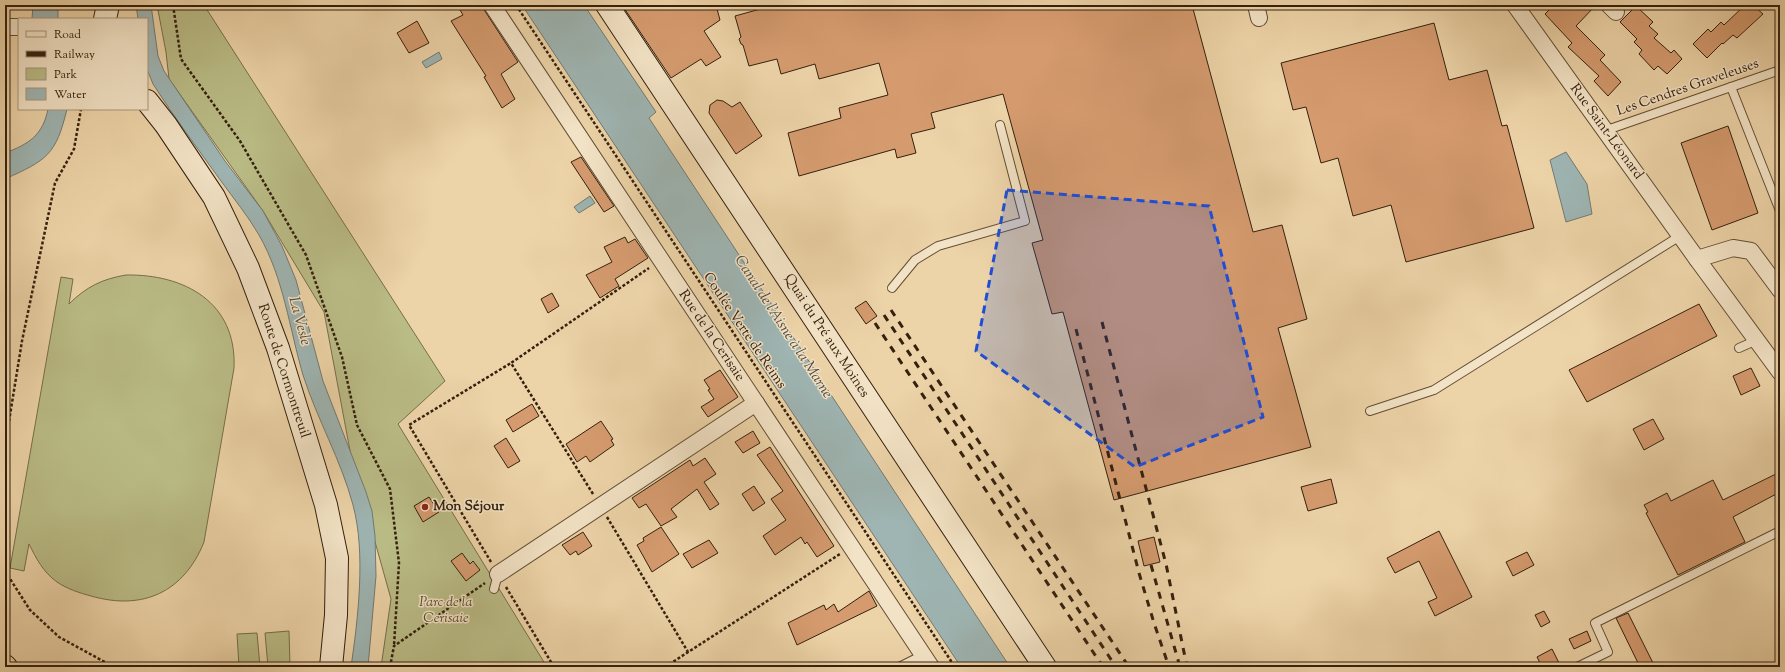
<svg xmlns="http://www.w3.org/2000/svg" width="1785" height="672" viewBox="0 0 1785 672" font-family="'Sorts Mill Goudy',serif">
<rect width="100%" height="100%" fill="#edd4a8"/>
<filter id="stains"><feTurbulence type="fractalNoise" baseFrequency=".005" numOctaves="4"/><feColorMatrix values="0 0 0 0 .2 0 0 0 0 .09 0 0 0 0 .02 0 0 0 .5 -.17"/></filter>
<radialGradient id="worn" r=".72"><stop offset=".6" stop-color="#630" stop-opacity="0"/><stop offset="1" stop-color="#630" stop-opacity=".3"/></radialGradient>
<g fill="#babc86" stroke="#776e4a">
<path d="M157 5H204L445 381 398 424 547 667H381L391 599 351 456 324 312 263 211 169 79 166 52Z"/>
<path d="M126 275C184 274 237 302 234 368L204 542C184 592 143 611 91 596 80 593 67 589 57 582 43 572 36 558 29 544L24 571 10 568 61 277 73 279 69 304C86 287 102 279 126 275Z"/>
<path d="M289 631 290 667H268L265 633Z"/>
<path d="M257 633 260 667H239L237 634Z"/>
</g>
<g fill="#9eb5b3" stroke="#747971">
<path d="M33 5H58V19H32Z"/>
<path d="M136 5H151L158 56 164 71 225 161 263 211 282 246 296 280 323 381 366 492 372 511 375 536 376 576 368 667H351C358 619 366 553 353 505 341 460 317 419 303 375 289 327 284 279 259 235 248 216 234 199 221 181 198 149 174 117 153 84L147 69V19H138Z"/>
<path d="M522 5H584L656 112 649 118 1010 667H961Z"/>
<path d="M439 52 442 59 426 68 422 62Z"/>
<path d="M48 109H67C56 155 47 160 5 179V153C29 144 43 135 48 109Z"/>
<path d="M1566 152 1587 184 1592 214 1566 222 1550 160Z"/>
<path d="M590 196 595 203 579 213 574 207Z"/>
</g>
<g fill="#d59b6f" stroke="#34200e">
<path d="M457 5H481L518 62 501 74 515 99 502 108 484 77 486 76 451 21 463 15Z"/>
<path d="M628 5H716L720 20 704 31 721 57 706 66 701 59 671 78 624 8Z"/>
<path d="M763 5H1192L1253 232 1282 225 1307 319 1278 328 1311 447 1114 500 1063 312 1052 314 1032 243 1043 240 1003 94 931 113 935 128 911 134 916 153 897 158 895 149 799 176 788 133 841 118 839 108 888 95 879 63 819 79 815 64 781 74 777 59 749 66 743 45 741 44 739 39 741 37 735 16 764 8Z"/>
<path d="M1554 5H1596L1576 26 1605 55 1600 60 1621 82 1608 96 1594 81 1599 76 1568 47 1572 43 1545 14Z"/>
<path d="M1745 5H1753L1763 14 1737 38 1733 35 1723 44 1722 43 1707 58 1693 44 1708 29 1711 32 1721 22 1724 25Z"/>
<path d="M1636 6 1653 22 1649 26 1658 34 1654 38 1671 53 1674 50 1682 59 1667 74 1658 66 1654 70 1639 54 1642 50 1634 42 1637 39 1620 22Z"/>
<path d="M417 21 429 43 409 53 397 33Z"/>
<path d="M1434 23 1449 80 1487 70 1502 126 1507 125 1534 228 1406 262 1391 205 1353 216 1338 158 1321 163 1306 107 1293 110 1281 63Z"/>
<path d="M717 100 723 101 732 107 740 102 762 136 736 154 709 113 710 105Z"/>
<path d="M1728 126 1758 213 1712 230 1681 143Z"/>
<path d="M581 157 614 206 604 212 571 162Z"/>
<path d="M625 237 628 243 635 239 648 258 615 279 619 286 600 298 586 275 612 262 604 247Z"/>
<path d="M552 293 559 306 548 313 541 299Z"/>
<path d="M866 301 877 316 866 324 855 308Z"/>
<path d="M1699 304 1717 336 1587 402 1569 370Z"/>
<path d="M1751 368 1760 386 1741 395 1733 376Z"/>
<path d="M720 370 738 397 708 417 701 407 714 399 708 390 710 389 704 380Z"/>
<path d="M532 404 539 416 513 432 506 420Z"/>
<path d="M1653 419 1664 439 1644 450 1633 429Z"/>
<path d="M601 421 613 439 611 440 614 445 590 462 586 456 577 462 566 444Z"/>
<path d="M753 431 760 443 743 453 735 442Z"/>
<path d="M506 438 520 461 508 468 494 446Z"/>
<path d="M770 447 834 546 817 557 807 542 805 544 801 537 775 555 763 536 786 520 771 499 783 491 757 455Z"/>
<path d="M705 458 716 474 704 482 719 504 710 510 697 489 671 509 677 517 661 526 646 504 639 508 632 498 690 460 693 466Z"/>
<path d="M1780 472V492L1733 517 1745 542 1678 575 1646 513 1648 512 1644 505 1667 493 1671 501 1713 480 1723 500Z"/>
<path d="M1331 479 1337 503 1308 511 1301 487Z"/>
<path d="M754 486 765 503 753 511 742 494Z"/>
<path d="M429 497 439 512 423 522 414 506Z"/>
<path d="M661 527 679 554 652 572 637 545 644 541 643 538Z"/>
<path d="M1439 531 1472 597 1435 616 1428 602 1437 598 1419 561 1395 573 1387 558Z"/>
<path d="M583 532 592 546 578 555 576 551 570 555 562 545Z"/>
<path d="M1154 537 1160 562 1144 566 1138 541Z"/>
<path d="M709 540 718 553 692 568 683 554Z"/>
<path d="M1527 552 1534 565 1513 576 1506 562Z"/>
<path d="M462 553 470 564 473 561 480 570 466 581 451 561Z"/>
<path d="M869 591 877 606 797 645 788 623 824 605 826 610 834 604 838 612Z"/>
<path d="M1544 611 1550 622 1541 627 1535 615Z"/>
<path d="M1628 613 1655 667H1640L1616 618Z"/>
<path d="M1587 631 1591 641 1574 649 1569 639Z"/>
<path d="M1552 649 1561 667H1542L1537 657Z"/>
</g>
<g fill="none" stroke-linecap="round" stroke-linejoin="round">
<g stroke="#624d34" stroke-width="10">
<g id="lane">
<path d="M1731 87 1780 211"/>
<path d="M1604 131 1780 70"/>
<path d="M892 288 915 260 938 246 1025 221 1000 125"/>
<path d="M1739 348 1757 340"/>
<path d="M1370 411 1434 390 1680 236"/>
<path d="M494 589 498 574"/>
<path d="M899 667 923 655"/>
<path d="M1577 667 1608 652 1595 623 1780 531"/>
</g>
</g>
<g stroke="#624d34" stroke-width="18">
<g id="street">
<path d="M492 5 931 667"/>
<path d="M1256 5 1259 18"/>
<path d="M1515 5 1697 259 1780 372"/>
<path d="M1609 5 1616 12"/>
<path d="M5 27H19"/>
<path d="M1697 259 1733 248 1751 251 1780 290"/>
<path d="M498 574 756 403"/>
</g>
</g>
<g stroke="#34200e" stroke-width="24">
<g id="secondary">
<path d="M607 5 1045 667"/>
<path d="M105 19 108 5"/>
<path d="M147 101 166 125 214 197 248 268 278 348 326 505 337 558 336 615 331 667"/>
</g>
</g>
<g stroke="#34200e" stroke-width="24">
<path id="highway" d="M5 666 6 667"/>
</g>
<g stroke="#34200e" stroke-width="2.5" stroke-dasharray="3 2" stroke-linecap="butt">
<path d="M173 5 181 59 240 141 306 255 342 357 357 425 390 489 399 563 394 646"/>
<path d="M516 5 955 667"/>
<path d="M5 446 22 341 55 183 74 149 81 109"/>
<path d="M593 494 511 363 649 268"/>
<path d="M607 517 688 652"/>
<path d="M491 562 409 425 511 363"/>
<path d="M5 571 30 610 59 637 114 667"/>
<path d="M506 587 554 667"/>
<path d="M390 667 394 646 485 583"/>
<path d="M665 667 840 554"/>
</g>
<use href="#lane" stroke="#f3e3c6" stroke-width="8"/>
<use href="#street" stroke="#f3e3c6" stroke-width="16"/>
<use href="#secondary" stroke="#f3e3c6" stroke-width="22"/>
<use href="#highway" stroke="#edd4a8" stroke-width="22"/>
<g stroke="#34200e" stroke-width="3" stroke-dasharray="7 7" stroke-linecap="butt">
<path d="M891 310 1129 667"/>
<path d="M884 315 1116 667"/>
<path d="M1102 322 1166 564 1187 667"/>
<path d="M875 323 1103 667"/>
<path d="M1076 329 1139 573 1154 623 1169 667"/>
<path d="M1151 565 1180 667"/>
</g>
</g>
<path fill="#1d4ed8" fill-opacity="0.2" stroke="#1d4ed8" stroke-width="3" stroke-dasharray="8 5" stroke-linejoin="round" d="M1007 190 1209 206 1263 417 1135 467 976 351Z"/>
<circle fill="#8f2418" stroke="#f3e3c6" stroke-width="1.5" cx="425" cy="507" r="4"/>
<g text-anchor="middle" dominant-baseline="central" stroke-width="3" stroke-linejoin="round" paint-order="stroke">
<g font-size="14" fill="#34200e" stroke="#f3e3c6">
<text transform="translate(1688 88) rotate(-19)">Les Cendres Graveleuses</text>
<text transform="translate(1606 132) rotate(54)">Rue Saint-Léonard</text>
<text transform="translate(744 331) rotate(56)">Coulée Verte de Reims</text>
<text transform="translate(711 336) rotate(56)">Rue de la Cerisaie</text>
<text transform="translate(826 336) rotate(57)">Quai du Pré aux Moines</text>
<text transform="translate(283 371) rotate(72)">Route de Cormontreuil</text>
</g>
<g font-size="14" font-weight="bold" fill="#34200e" stroke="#f3e3c6" text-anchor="start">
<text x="433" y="507">Mon Séjour</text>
</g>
<g font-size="14" font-style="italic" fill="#56472c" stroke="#f3e3c6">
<text x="446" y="603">Parc de la<tspan x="446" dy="16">Cerisaie</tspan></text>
</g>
<g font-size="15" font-style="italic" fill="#544d40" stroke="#f3e3c6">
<text transform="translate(299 321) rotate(75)">La Vesle</text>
<text transform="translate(783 327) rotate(57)">Canal de l'Aisne à la Marne</text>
</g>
</g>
<rect width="1785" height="672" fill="none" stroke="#edd4a8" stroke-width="20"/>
<rect x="6" y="6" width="1773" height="660" fill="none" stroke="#34200e" stroke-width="2"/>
<rect x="10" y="10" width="1765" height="652" fill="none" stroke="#34200e"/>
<rect x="18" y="18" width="130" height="92" fill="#f3e3c6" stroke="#a7957c"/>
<rect x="26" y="31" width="20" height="6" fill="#f3e3c6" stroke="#a7957c"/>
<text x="54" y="38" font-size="12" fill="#34200e">Road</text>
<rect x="26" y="51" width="20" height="6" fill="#34200e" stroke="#a7957c"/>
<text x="54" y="58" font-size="12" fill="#34200e">Railway</text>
<rect x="26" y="68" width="20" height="12" fill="#babc86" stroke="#a7957c"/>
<text x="54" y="78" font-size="12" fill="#34200e">Park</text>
<rect x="26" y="88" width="20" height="12" fill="#9eb5b3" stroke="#a7957c"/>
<text x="54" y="98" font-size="12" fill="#34200e">Water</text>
<rect width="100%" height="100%" filter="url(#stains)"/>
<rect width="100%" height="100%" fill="url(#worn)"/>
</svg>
